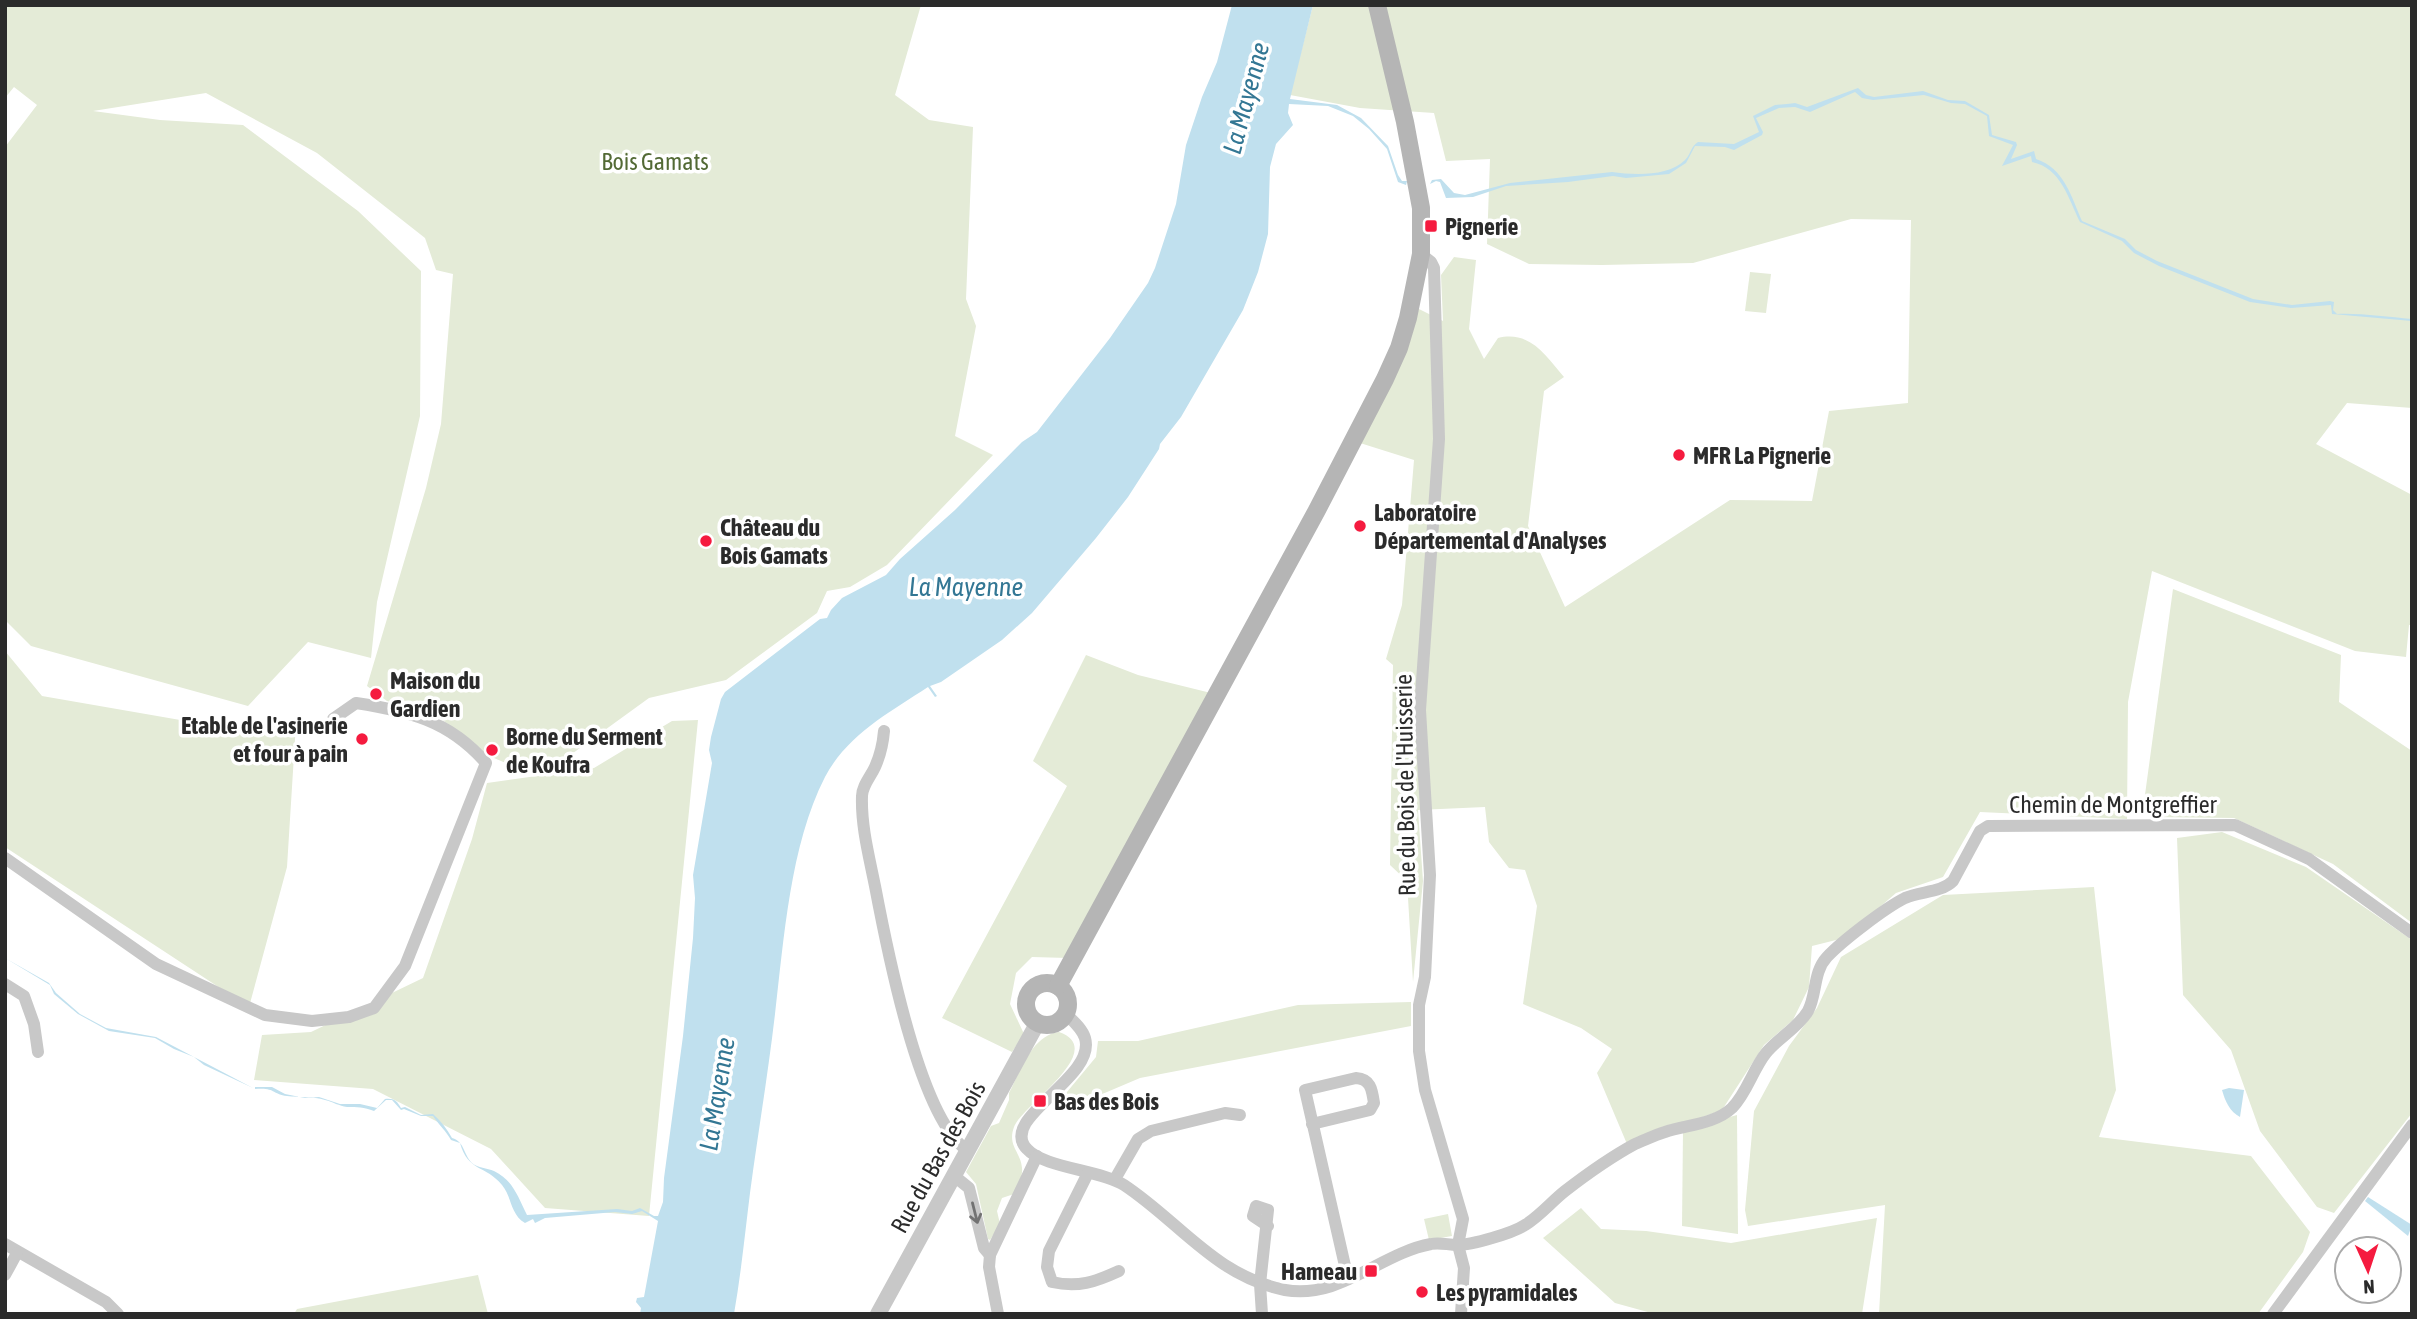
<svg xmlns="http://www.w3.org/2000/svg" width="2417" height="1319" viewBox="0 0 2417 1319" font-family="'Asap Condensed',sans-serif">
<rect width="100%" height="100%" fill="#fff"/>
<g fill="#e4ebd7">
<path d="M5 5H921L895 95 929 120 973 127 966 299 976 326 955 436 993 455 887 565 850 587 827 591 817 613 726 680 649 698 569 756 552 765 525 767 508 764 487 755 444 721 421 710 387 701 367 686 426 488 441 424 453 274 436 270 425 238 317 153 206 93 93 111 160 120 243 125 358 211 421 271 420 416 377 602 371 658 308 642 248 706 31 646 5 620V147L37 105 14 87 5 98Z"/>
<path d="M1313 5H2412V408L2347 403 2316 444 2412 495V625H2409L2406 657 2355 651 2152 571 2128 702 2127 819 1980 812 1943 877 1896 893 1844 938 1812 946 1809 987 1793 1020 1764 1045 1722 1110 1627 1144 1597 1073 1612 1049 1581 1028 1523 1004 1537 906 1525 870 1509 868 1489 842 1485 807 1418 810 1423 881 1413 982 1407 881 1390 865 1393 665 1386 659 1402 605 1414 460 1360 443 1419 309 1443 321 1441 275 1454 257 1476 260 1469 329 1484 359 1498 338C1530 330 1546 356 1564 377L1544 391 1528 526 1565 607 1730 500 1812 501 1829 411 1908 403 1911 220 1851 219 1693 263 1602 265 1529 264 1487 244 1490 159 1446 161 1434 113 1360 108 1290 95Z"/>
<path d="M1750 272 1771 274 1766 313 1745 311Z"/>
<path d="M2173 589 2341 655 2339 702 2412 751V923L2333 864 2234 818 2152 817 2144 802Z"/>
<path d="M5 651 42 696 186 721 251 729 296 723 287 867 249 1007 5 847Z"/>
<path d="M1086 655 1138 675 1211 693 1068 958 1032 957 1016 973 1010 1004 1024 1034 1012 1052 942 1018 1067 786 1033 761Z"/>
<path d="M698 720 649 1216 545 1208 491 1149 373 1089 254 1080 262 1035 311 1032 423 978 472 839 487 783 594 768 672 721Z"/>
<path d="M2222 832 2306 867 2412 940V1113L2334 1213 2317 1207 2260 1131 2231 1050 2183 995 2177 838Z"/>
<path d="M2094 887 2116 1090 2099 1137 2251 1156 2310 1232 2303 1252 2258 1314H1879L1885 1205 1748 1226 1745 1210 1754 1111 1789 1046 1817 1008 1841 957 1943 895Z"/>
<path d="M1411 1002V1026L1140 1078 1100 1095 1062 1098 1096 1057 1098 1041H1138L1298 1005Z"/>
<path d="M1059 1032C1110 1050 1021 1106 1014 1127 1007 1146 1021 1152 1022 1168 1023 1177 1017 1186 1014 1194L1002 1198 997 1211 1000 1224 990 1240 988 1239 976 1184 966 1172 991 1126 999 1123 1009 1100V1093C1020 1072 1032 1035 1059 1032Z"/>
<path d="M1737 1115 1738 1234 1682 1226 1683 1130Z"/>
<path d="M1581 1208 1601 1229 1646 1231 1731 1243 1877 1218 1862 1314H1655L1615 1303 1543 1238Z"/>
<path d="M1448 1214 1452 1236 1429 1240 1424 1219Z"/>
<path d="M478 1275 488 1314H294L297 1309Z"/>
</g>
<g fill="#c0e0ee">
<path d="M1232 5H1313L1290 99 1337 105 1361 118 1388 146 1398 175 1402 181H1407L1406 185 1398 182 1387 149 1369 129 1353 116 1328 106 1289 104 1288 113 1293 125 1276 144 1270 167 1268 234 1258 272 1243 310 1181 417 1160 444 1159 449 1128 497 1096 538 1032 613 1002 640 941 682 930 686 937 696 935 697 928 687C890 712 847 735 825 777 790 845 784 939 775 1014 768 1074 758 1133 750 1193 745 1233 741 1274 734 1314H640L641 1308 636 1302 637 1298 644 1297 658 1221 642 1211 632 1214 615 1212 545 1218 535 1223 533 1219 525 1223C510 1214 512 1197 502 1185 486 1165 468 1172 460 1143L451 1140C446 1131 439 1125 433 1116H421L404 1109 401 1110 392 1100H386L374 1111C364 1107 357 1107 347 1107 339 1106 333 1102 325 1100 313 1096 300 1098 287 1096 272 1094 275 1087 255 1089V1087H272L285 1094 305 1098 319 1097 340 1104H360L377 1108 385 1099C394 1098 397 1101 401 1108L405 1107 421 1115 433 1114C441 1121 447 1129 452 1138 465 1142 463 1154 472 1163 478 1168 487 1168 494 1171 513 1180 518 1197 527 1215L617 1209 632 1211 640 1208 654 1216H658L663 1202 664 1178 683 1036 693 938 695 898 693 875 712 763 709 750 711 737 721 699 725 692 820 619 827 618 831 610 842 598 886 575 900 559 955 510 1022 442 1037 432 1110 338 1148 283 1155 268 1176 204 1186 145 1202 97 1217 62Z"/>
<path d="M1858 88 1866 95 1874 97 1923 91 1948 100 1965 101 1989 115 1992 135 2016 142 2017 145 2011 159 2034 151 2036 159C2064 168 2071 196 2082 221L2125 239 2136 250 2157 261 2253 299 2292 305 2330 301 2334 302 2333 310 2337 314C2361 313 2387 317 2412 319V321L2332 314 2331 305 2291 308 2250 302 2159 266 2134 253 2122 241 2080 222C2068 198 2061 168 2032 162L2031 156 2002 166 2013 145 1989 136 1987 116 1965 104 1951 103 1924 95 1873 100 1862 98 1855 92 1810 112 1795 107 1779 108 1756 118 1763 132 1762 135 1734 150 1725 147 1695 146 1686 163 1669 174 1626 178 1613 176 1568 182 1506 186 1473 197 1446 198 1440 182 1436 181 1430 184 1432 180 1441 179 1454 193 1465 195 1510 183 1612 172C1634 175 1668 177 1685 160 1691 154 1691 146 1698 142L1734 144 1759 132 1753 116 1775 105 1787 104 1795 103 1807 107Z"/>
<path d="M5 958 49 983 56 993 80 1014 106 1028 156 1037 253 1088 204 1065 194 1057 174 1049 155 1038 109 1031 78 1014 54 994 50 985Z"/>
<path d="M2229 1088 2244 1090 2240 1117C2230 1112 2225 1101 2222 1090Z"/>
<path d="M2368 1197 2412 1225 2408 1236 2365 1201Z"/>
</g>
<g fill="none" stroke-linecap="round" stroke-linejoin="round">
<g stroke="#c8c8c8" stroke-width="12">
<path d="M1421 254 1431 262 1434 268 1439 439 1420 710 1430 875 1425 977 1419 1005V1051L1425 1090 1463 1219 1458 1245 1464 1268 1461 1314"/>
<path d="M884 731C883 743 880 756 875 767 871 776 862 786 862 796 861 826 869 856 875 886 886 944 919 1118 967 1150"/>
<path d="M5 858 156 964 265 1015 312 1021 349 1017 374 1008 405 966 486 763C449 720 408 711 356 703L333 719"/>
<path d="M5 984 24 996 34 1024 38 1052"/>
<path d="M1065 1013C1072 1020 1082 1028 1085 1038 1097 1078 997 1118 1027 1149 1044 1168 1101 1170 1124 1185 1180 1222 1215 1276 1285 1290 1339 1300 1381 1253 1431 1244 1440 1242 1448 1245 1457 1245 1472 1245 1513 1233 1525 1225 1540 1216 1551 1202 1565 1191 1587 1174 1611 1157 1635 1144 1645 1140 1655 1135 1665 1132 1686 1125 1715 1124 1732 1108 1747 1093 1753 1069 1766 1053 1778 1038 1798 1028 1808 1011 1817 994 1813 972 1827 957 1842 941 1885 908 1905 898 1920 891 1941 893 1953 881L1980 831 1988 826 2235 825 2309 859 2412 933"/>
<path d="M1312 1124 1370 1110 1374 1103C1372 1090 1371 1079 1356 1078L1305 1090 1348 1279"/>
<path d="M1088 1173 1049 1251 1047 1267 1052 1282C1078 1288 1095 1282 1119 1271"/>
<path d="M953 1175 969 1188 984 1248 990 1255"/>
<path d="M1115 1179 1138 1139 1151 1131 1225 1113 1240 1115"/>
<path d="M5 1244 106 1302 118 1314"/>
<path d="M5 1275 17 1253"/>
<path d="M998 1314 989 1267 990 1255 1037 1156"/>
<path d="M1262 1314 1260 1284 1268 1210 1256 1206 1253 1216 1268 1226"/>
<path d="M2273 1314 2412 1125"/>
</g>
<path stroke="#c8c8c8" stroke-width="16" d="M878 1314 1038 1022"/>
<g stroke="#b5b5b5" stroke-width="18">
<circle cx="1047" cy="1004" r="21"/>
<path d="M1058 986 1316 512 1385 379 1399 348 1408 318 1421 254V208L1405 122 1377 5"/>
</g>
</g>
<defs><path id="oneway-shaft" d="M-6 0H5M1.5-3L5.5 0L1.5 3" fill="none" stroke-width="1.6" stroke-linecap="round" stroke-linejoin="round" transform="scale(1.75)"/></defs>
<use stroke="#727272" href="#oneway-shaft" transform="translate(975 1213) rotate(76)"/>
<g fill="#f51b3f" stroke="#fff" stroke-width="2.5">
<rect x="1424" y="219" width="14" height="14" rx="3.5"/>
<circle cx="1679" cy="455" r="7"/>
<circle cx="1360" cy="526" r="7"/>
<circle cx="706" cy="541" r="7"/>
<circle cx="376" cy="694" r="7"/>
<circle cx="362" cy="739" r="7"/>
<circle cx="492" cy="750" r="7"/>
<rect x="1033" y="1094" width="14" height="14" rx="3.5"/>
<rect x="1364" y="1264" width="14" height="14" rx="3.5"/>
<circle cx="1422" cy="1292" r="7"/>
</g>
<g text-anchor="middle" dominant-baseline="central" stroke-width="7" stroke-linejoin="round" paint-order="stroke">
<g font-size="24" fill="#536a35" stroke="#fff">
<text x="655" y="161">Bois Gamats</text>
</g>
<g font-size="24" font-weight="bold" fill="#2b2b2b" stroke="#fff" text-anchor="start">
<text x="1445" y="226">Pignerie</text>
<text x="1693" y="455">MFR La Pignerie</text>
<text x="1374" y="512">Laboratoire<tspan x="1374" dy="28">Départemental d'Analyses</tspan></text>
<text x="720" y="527">Château du<tspan x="720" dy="28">Bois Gamats</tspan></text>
<text x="390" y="680">Maison du<tspan x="390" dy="28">Gardien</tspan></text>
<text x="348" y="725" text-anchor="end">Etable de l'asinerie<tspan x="348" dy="28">et four à pain</tspan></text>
<text x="506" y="736">Borne du Serment<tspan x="506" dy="28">de Koufra</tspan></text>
<text x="1054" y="1101">Bas des Bois</text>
<text x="1357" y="1271" text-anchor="end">Hameau</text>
<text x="1436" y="1292">Les pyramidales</text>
</g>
<g font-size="24" fill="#2b2b2b" stroke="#fff">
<text transform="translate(1405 785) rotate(-91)">Rue du Bois de l'Huisserie</text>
<text x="2113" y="804">Chemin de Montgreffier</text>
<text transform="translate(938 1157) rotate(-61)">Rue du Bas des Bois</text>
</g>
<g font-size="26" font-style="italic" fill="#337794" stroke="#fff">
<text transform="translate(1246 98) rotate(-75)">La Mayenne</text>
<text x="966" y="587">La Mayenne</text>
<text transform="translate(717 1094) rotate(-81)">La Mayenne</text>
</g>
</g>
<rect width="2417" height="1319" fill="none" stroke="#2b2b2b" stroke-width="14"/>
<g transform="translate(2368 1270) rotate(177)"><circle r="33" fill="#ffffff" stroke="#aaaaaa" stroke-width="2"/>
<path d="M0-5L12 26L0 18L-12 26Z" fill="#f51b3f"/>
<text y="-10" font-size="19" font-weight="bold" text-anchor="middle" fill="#2b2b2b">N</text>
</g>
</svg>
